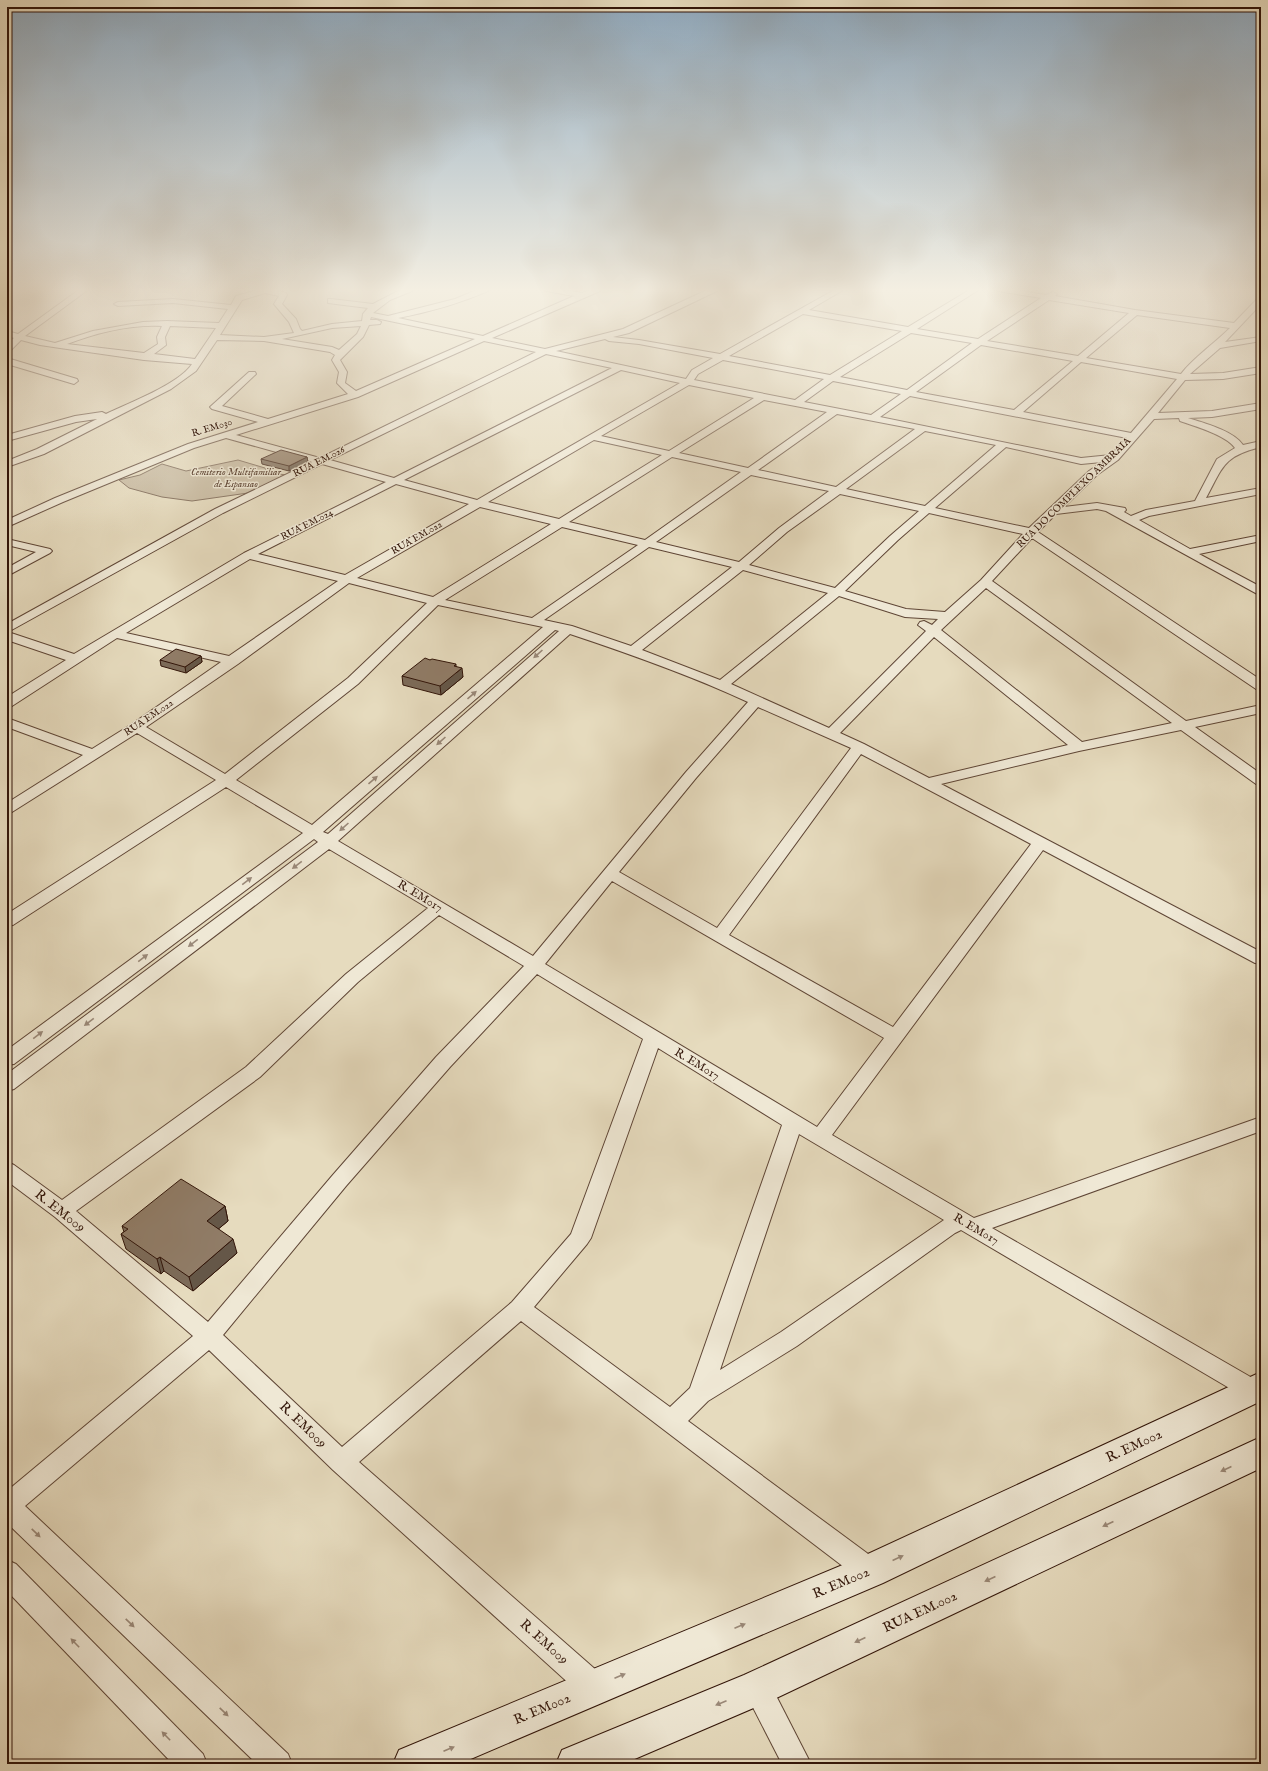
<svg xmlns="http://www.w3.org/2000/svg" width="1268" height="1771" viewBox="0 0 1268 1771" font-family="'IM FELL English',serif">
<rect width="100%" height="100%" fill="#e6dbbe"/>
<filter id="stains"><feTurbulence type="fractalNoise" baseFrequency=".005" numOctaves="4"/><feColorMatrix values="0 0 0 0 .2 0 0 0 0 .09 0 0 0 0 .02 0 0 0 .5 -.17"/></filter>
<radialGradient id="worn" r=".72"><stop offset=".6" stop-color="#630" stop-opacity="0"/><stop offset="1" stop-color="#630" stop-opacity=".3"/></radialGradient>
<path fill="#c7b99f" stroke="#7c6754" d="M238 460 265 468 267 472 286 475 248 493 192 501 162 497 129 488 119 480 140 475 162 464 186 471Z"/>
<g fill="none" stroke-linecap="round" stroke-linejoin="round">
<g stroke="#5f4636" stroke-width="2">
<g id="street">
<path d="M80 289H89L25 336 55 343 93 331 143 322 167 321 219 323 228 309 173 303 118 306 114 304 118 302 173 299 231 305 236 296 261 289H273L286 293 287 295 282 304 296 319 300 329 302 331 332 324 362 321 363 314 368 308 328 303V299H331L373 304 400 290 413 289 412 291 390 300 373 313 388 316 455 299 479 289H489L488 291C458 304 429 312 398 318L483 336 574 296 546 291 542 289H557L582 293 591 289H601L600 291 492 338 545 349 623 329 709 289H718L717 291 629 333 613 337 639 340 720 354 836 289H845L809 310 908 327 971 289H980L917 329 978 339 1041 298 998 291 994 289H1010L1046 295 1053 292 1057 294 1055 296 1135 310 1234 323 1258 298H1261V304L1225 342 1261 337V341L1220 348 1190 374 1223 373 1261 367V373L1223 379 1185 380 1158 413 1212 411 1261 403V409L1212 417 1188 418C1204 423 1234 431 1243 445L1261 441V447C1223 456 1223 467 1206 498L1261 488V494L1149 516 1139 520 1190 549 1261 535V541L1199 554 1261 587V596L1106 511 1097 509 1056 514 1038 532 1261 680V690L1256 689 1032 538 992 581 1186 721 1261 705V713L1195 727 1261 774V785L1256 784 1181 730 1079 751 941 784 1261 952V964L1255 963 1043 850 832 1135 974 1218 1261 1117V1131L992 1228 1261 1383V1405L1253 1402 961 1230 955 1233 797 1346 708 1401 688 1421 879 1562 883 1571 879 1580 870 1583 861 1580 521 1321 359 1462 604 1677 608 1687 604 1697 594 1701 584 1697 333 1470 209 1350 25 1506 288 1754 292 1764H257L7 1523V1491L193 1336 55 1217 7 1181V1162L14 1165 62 1200 246 1067 346 974 428 908 329 849 14 1089 7 1091V1074L318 842 314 839 14 1064 7 1065V1050L303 833 226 787 13 925 7 926V914L216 780 137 733 12 812 7 813V803L83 755 7 727V718L92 749 132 724 221 662 117 638 12 706 7 707V697L66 660 7 640V624L215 509 312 462 226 438 194 448 63 502 7 527V520L55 498 188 444 258 422 212 409 210 407 249 372H255L256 374 222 406 268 419 348 394 337 383 339 372 332 360 335 355 330 352 264 341 217 340 196 371 171 389 44 454 7 467V461L37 449 97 419 76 422 7 441V435L75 416 102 412 106 414C129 403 179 384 192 364L144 360 60 348 40 345 21 340 10 351 7 352V344L14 338 7 336V331L18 334ZM265 293 279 296 274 304 289 322 294 333 264 337 220 335 242 300ZM1049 300 1129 313 1078 356 987 341ZM803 314 902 331 830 375 729 356ZM1137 315 1230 328C1214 344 1194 357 1181 374L1086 358ZM371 317 475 339 356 391 345 383 347 372 340 360 363 337 369 325 380 324 381 322 377 320H370ZM162 326 157 337 158 344 144 353 67 344C96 333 131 324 162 326ZM170 326 216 328 195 359 154 354 166 345 165 337ZM361 326 357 334 339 350 332 347 282 339 332 328ZM911 333 972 343 907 390 840 377ZM605 339 609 341 639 344 713 358 692 370 686 379 556 351ZM484 341 536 352 320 458 236 435 358 397ZM981 345 1073 361 1014 410 916 392ZM546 354 612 368 394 478 330 460ZM723 360 824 379 795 400 694 380 698 374ZM1081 362 1177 379 1131 433 1023 412ZM621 370 680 383 477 500 404 480ZM833 381 901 394 871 415 804 402ZM689 385 754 398 669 451 601 436ZM910 396 1127 438 1111 455 1081 458 880 417ZM764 400 827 412 748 468 679 453ZM837 414 915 429 836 487 758 470ZM1179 418 1180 421C1194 426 1226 435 1235 448L1217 459 1195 501 1146 510 1131 516 1124 512 1126 510 1125 508 1097 503 1064 507 1097 475 1118 460 1154 419ZM925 431 996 445 925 506 846 489ZM594 440 662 455 559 519 488 502ZM1006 447 1081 464 1102 462 1089 471 1029 528 935 508ZM672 457 741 472 645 540 569 522ZM322 464 386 482 244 553 74 654 8 632 223 513ZM751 475 829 491 779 528 739 562 656 542ZM396 484 469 504 345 575 258 554ZM840 494 919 511 890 536 835 588 749 565 787 532ZM480 507 551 524 433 597 357 578ZM929 513 1023 534 981 580 945 612 906 609 845 591 898 540ZM562 527 638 545 532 618 445 600ZM649 547 732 567 631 646 572 626 544 620ZM250 559 338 581 229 656 126 633ZM743 570 828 593 720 680 642 650ZM349 583 427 603 348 678 225 774 146 727 238 664ZM986 588 1172 723 1082 742 941 630ZM839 596 905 617 938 619 932 625 924 621 920 622 918 625 926 631 829 728 731 684ZM438 605 543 627 312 825 236 780 358 684ZM555 630 559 631 328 834 323 832ZM570 634C630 654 690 675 748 702L686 772 533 956 338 841ZM934 637 1068 745 929 778 864 744 840 733ZM758 707 851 748 717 928 619 872 696 778ZM861 754 1031 844 893 1027 729 935ZM612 881 884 1038 817 1127 545 964ZM439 915 524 966 436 1057 332 1176 208 1322 76 1211 260 1077 358 982ZM537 974 643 1039 571 1234 512 1302 342 1447 223 1335 346 1186 450 1067ZM658 1048 782 1125 690 1388 670 1407 534 1307 587 1244 591 1238ZM799 1134 944 1220 781 1332 720 1370Z"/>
<path d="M7 358 77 379 78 381 74 384 7 364Z"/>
<path d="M7 539 50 549 52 551 50 553 7 576V568L36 552 7 545Z"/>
<path d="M7 1560 16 1564 203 1754 207 1764H173L7 1591Z"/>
<path d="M757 1674 767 1678 811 1764H782L743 1688 747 1678Z"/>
</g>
</g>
<g stroke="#321509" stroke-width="2">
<g id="secondary">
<path d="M1261 1372V1401L883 1583 459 1764H393L399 1750 857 1559Z"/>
<path d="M1261 1437V1468L770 1701 623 1764H556L562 1750 744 1675Z"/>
</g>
</g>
<use href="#street" fill="#efe8d5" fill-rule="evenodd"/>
<use href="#secondary" fill="#efe8d5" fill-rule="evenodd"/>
</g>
<g fill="#7c6b59" stroke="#321509">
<path d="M307 457 308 462 289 471 262 464 261 459Z"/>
<path d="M201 656 202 662 186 673 161 666 160 660Z"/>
<path d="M430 660 456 666 463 677 441 695 403 685 402 676Z"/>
<path d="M225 1206 228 1221 218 1229 237 1253 193 1291 164 1271 161 1274 126 1249 121 1234 124 1232 122 1226Z"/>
</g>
<g fill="#655748" stroke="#321509">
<path d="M307 457 308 462 289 471V466Z"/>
<path d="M201 656 202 662 186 673 185 667Z"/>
<path d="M456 664V673L462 668 463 677 441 695 440 686 454 666Z"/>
<path d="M225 1206 228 1221 210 1236 207 1221Z"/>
<path d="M233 1239 237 1253 193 1291 189 1277Z"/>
<path d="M160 1257 164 1271 161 1274 157 1259Z"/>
</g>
<g fill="#907c67" stroke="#321509">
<path d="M281 450 307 457 289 466 261 459Z"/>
<path d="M176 649 201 656 185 667 160 660Z"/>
<path d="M425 658 430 660 432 659 456 664 454 666 462 668 440 686 402 676Z"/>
<path d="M181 1179 225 1206 207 1221 233 1239 189 1277 160 1257 157 1259 121 1234 128 1229 122 1226Z"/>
</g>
<defs><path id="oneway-solid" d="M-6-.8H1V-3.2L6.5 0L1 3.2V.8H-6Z"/></defs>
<g fill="#9a8979">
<use href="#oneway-solid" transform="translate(538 654) rotate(138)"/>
<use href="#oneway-solid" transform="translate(472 695) rotate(-41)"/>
<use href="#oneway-solid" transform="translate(441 741) rotate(138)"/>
<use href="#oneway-solid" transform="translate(373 780) rotate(-41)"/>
<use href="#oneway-solid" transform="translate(344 827) rotate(138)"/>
<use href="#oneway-solid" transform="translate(297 865) rotate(143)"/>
<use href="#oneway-solid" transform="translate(247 881) rotate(-37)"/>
<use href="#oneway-solid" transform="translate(193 943) rotate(143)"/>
<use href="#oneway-solid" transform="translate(143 958) rotate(-37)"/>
<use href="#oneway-solid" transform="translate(89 1022) rotate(143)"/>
<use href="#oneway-solid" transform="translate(38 1035) rotate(-37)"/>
<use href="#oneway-solid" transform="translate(1226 1469) rotate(155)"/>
<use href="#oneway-solid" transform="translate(1108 1524) rotate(155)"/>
<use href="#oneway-solid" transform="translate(36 1533) rotate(44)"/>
<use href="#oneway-solid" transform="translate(898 1558) rotate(-25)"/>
<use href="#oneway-solid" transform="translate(990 1579) rotate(155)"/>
<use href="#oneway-solid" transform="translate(130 1623) rotate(44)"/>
<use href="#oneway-solid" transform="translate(740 1626) rotate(-23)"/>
<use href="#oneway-solid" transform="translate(860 1640) rotate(155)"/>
<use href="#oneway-solid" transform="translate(75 1643) rotate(-134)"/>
<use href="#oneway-solid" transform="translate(620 1676) rotate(-23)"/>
<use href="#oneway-solid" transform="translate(721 1703) rotate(157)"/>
<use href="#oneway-solid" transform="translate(224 1712) rotate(44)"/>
<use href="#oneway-solid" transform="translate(166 1736) rotate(-134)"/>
<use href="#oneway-solid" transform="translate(449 1749) rotate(-23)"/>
</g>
<linearGradient id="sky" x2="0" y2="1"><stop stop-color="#8fa9be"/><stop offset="0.54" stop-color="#f4efe2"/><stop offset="1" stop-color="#f4efe2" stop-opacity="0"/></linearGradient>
<rect width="1268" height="537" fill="url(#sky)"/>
<g text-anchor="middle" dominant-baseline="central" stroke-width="3" stroke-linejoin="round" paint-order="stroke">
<g font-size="10" fill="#321509" stroke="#efe8d5">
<text transform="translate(212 428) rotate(-17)">R. EM030</text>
<text transform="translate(319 462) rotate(-27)">RUA EM.026</text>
<text transform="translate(1074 493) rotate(-44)">RUA DO COMPLEXO AMBRAIA</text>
<text transform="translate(307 525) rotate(-27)">RUA EM.024</text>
<text transform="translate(417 538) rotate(-30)">RUA EM.022</text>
<text transform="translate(149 718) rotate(-34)">RUA EM.022</text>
</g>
<g font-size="10" font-style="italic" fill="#5f4636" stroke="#efe8d5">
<text x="236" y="472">Cemiterio Multifamiliar<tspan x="236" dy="12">de Espansao</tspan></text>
</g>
<g font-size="12" fill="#321509" stroke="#efe8d5">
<text transform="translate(420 896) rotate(31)">R. EM017</text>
<text transform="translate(697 1064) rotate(31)">R. EM017</text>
<text transform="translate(976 1229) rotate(30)">R. EM017</text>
</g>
<g font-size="14" fill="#321509" stroke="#efe8d5">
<text transform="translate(60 1211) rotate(38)">R. EM009</text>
<text transform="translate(303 1425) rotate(44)">R. EM009</text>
<text transform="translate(1134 1446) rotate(-25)">R. EM002</text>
<text transform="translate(841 1583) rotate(-23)">R. EM002</text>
<text transform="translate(920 1612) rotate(-25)">RUA EM.002</text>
<text transform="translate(544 1642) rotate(42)">R. EM009</text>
<text transform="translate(542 1709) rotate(-23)">R. EM002</text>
</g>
</g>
<rect width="1268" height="1771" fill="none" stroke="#e6dbbe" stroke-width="24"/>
<rect x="8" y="8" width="1252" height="1755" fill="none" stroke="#321509" stroke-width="2"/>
<rect x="12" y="12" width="1244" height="1747" fill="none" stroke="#321509"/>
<rect width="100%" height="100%" filter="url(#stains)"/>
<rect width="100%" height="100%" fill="url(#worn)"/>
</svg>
